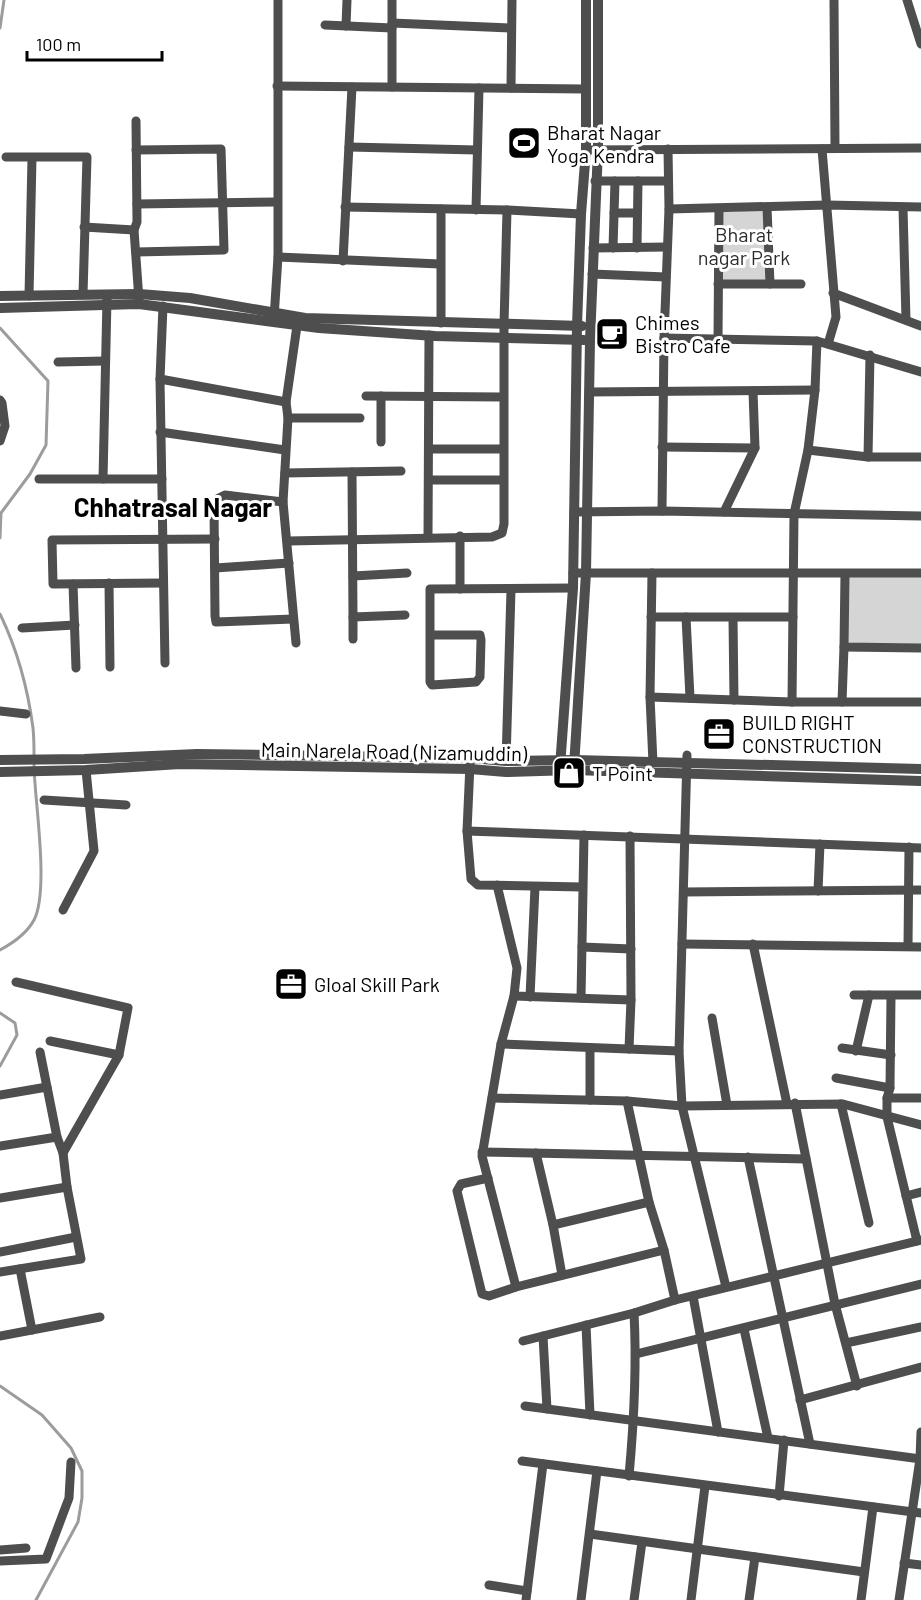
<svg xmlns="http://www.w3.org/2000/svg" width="921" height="1600" viewBox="0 0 921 1600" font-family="Barlow,sans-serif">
<rect width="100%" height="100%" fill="#fff"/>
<g fill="#d5d5d5">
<path d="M764 210 767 280H722V212Z"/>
<path d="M921 576V644L848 643V577Z"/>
</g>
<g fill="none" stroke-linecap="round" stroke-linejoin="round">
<g stroke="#9c9c9c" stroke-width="3">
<path d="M0 28 4 0"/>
<path d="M0 328 48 381 46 445 30 474 1 513 0 538"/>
<path d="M0 614C17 649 28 690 33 728 35 746 33 765 35 783 37 815 48 893 34 920 27 933 13 943 0 950"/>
<path d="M0 1013 15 1023 17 1035 0 1066"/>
<path d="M0 1386 42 1415 71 1448 82 1471V1498L78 1522 36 1600"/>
</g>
<g stroke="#4e4e4e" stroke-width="9">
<path d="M834 0 835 147"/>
<path d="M907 0 921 44"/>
<path d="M392 23 511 28"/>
<path d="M325 25 392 28"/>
<path d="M346 26 347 0"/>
<path d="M277 86 586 89"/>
<path d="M392 87V0"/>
<path d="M511 88 512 0"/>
<path d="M136 121 137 222 134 230 139 300"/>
<path d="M349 147 477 150"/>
<path d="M822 149 836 317 828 344"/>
<path d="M586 150 921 148"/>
<path d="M6 157H87L83 294"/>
<path d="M595 181H668"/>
<path d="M137 204 276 202"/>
<path d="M345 207 507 210 581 214"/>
<path d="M767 207 770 284"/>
<path d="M903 208 906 320"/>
<path d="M669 209 827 205 921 207"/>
<path d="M476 210 479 88"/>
<path d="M614 213H637"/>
<path d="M84 227 134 230"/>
<path d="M593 248 667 247"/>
<path d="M613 248 615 181"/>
<path d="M637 248 638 181"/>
<path d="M136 252 224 250 221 149 136 150"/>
<path d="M278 257 440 264"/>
<path d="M343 261 352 87"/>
<path d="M592 274 666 277"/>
<path d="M718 284H801"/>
<path d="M833 293 921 326"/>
<path d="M29 296 32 158"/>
<path d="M163 306 160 379 165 663"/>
<path d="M274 318 278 257V0"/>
<path d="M441 323V209"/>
<path d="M664 338 817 341 921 372"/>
<path d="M718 339 719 209"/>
<path d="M58 362 105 361"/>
<path d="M160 379 286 402"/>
<path d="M589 392 815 390"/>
<path d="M366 396 503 397"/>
<path d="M381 396V442"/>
<path d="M0 400 2 403 5 426 0 441"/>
<path d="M288 418H360"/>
<path d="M160 432 285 450"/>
<path d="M662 447 755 448"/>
<path d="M429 449H503"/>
<path d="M808 450 868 457H921"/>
<path d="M868 457 870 355"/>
<path d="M352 472 353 617 405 615"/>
<path d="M285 473 401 471"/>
<path d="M39 479H162"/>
<path d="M103 479 107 299"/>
<path d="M429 480H503"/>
<path d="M283 502 225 495 217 499 214 507 215 616 216 622 293 619"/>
<path d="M662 511 664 338 669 209 668 149"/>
<path d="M574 512 662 511 921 516"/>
<path d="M724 512 755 448 753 391"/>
<path d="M460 536V589"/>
<path d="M428 537 429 335"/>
<path d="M288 541 492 537 502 533 504 524V325L507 210"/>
<path d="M215 568 289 563"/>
<path d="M573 573H921"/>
<path d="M652 573 650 697 653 763"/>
<path d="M845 574 844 647 921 648"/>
<path d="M353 576 407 573"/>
<path d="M109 583 110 667"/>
<path d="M163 583 53 584 52 540 215 539"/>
<path d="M73 584 76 668"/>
<path d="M651 617H793"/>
<path d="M686 617 690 698"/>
<path d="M733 618 734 700"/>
<path d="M22 628 75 625"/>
<path d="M430 635H480L481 640 480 677 476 682 432 685 430 682V589L573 588"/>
<path d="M353 639V617"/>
<path d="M296 643 283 502 288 418 286 402 298 319"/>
<path d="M650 697 792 702H921"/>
<path d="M792 702 794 514 808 450 815 390 817 341"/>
<path d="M842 702 844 647"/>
<path d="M0 711 26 714"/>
<path d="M687 755 679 1051 682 1106 726 1287"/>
<path d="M506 761 511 590"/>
<path d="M470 764 467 831 471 879 478 885 582 887"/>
<path d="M44 800 126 805"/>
<path d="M467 831 921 848"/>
<path d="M497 885 517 968 514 996 501 1044 482 1156 516 1287"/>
<path d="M818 891 820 844"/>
<path d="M684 892 921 890"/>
<path d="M63 910 94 851 86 770"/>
<path d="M682 944 921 947"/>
<path d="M753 944 787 1104"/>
<path d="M908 946 909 847"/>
<path d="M582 947 631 949"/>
<path d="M16 982 128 1008 119 1055 63 1153"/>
<path d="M854 995H921"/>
<path d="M514 996 631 1000"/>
<path d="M891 996 890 1088 887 1098V1117L917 1241"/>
<path d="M530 997 535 887"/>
<path d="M581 998 584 835"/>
<path d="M712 1018 727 1105"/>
<path d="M50 1041 119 1055"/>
<path d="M501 1044 679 1051"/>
<path d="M590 1048V1100"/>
<path d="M842 1048 891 1055"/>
<path d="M629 1049 631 1000 630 836"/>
<path d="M856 1051 869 995"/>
<path d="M836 1078 890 1088"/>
<path d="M0 1095 47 1087"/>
<path d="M492 1098 627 1101 682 1106 843 1104 921 1125"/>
<path d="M887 1098H921"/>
<path d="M627 1101 649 1202 664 1250 675 1300"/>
<path d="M795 1103 835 1304 857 1386"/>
<path d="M841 1104 869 1223"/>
<path d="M0 1146 57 1137"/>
<path d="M482 1152 806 1159"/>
<path d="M536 1153 553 1225 562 1275"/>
<path d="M748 1157 810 1444"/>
<path d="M488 1178 461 1184 457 1191 482 1294 489 1296 516 1287 664 1250"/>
<path d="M906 1196 921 1192"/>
<path d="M0 1198 67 1187"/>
<path d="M553 1225 649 1202"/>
<path d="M0 1252 76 1237"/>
<path d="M20 1269 32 1330"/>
<path d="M0 1272 81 1259 67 1187 63 1153 57 1137 40 1052"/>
<path d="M693 1296 718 1432"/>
<path d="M586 1325 590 1415"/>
<path d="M744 1329 768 1438"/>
<path d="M0 1336 100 1317"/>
<path d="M543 1336 547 1409"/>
<path d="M523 1341 634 1313 675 1300 921 1240"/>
<path d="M846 1343 921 1327"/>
<path d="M636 1354 921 1284"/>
<path d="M800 1400 921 1367"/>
<path d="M525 1406 921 1459"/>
<path d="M522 1461 921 1513"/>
<path d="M629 1476C634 1421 637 1368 634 1313"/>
<path d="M779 1496 784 1440"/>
<path d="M590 1534 864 1572"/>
<path d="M0 1550 26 1548"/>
<path d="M0 1561 46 1559 69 1498 71 1462"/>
<path d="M904 1563 921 1565"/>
<path d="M489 1585 527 1591"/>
<path d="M526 1600 543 1464"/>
<path d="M581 1600 597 1471"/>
<path d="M634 1600 642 1542"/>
<path d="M691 1600 705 1486"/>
<path d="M749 1600 755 1557"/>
<path d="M861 1600 873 1507"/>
<path d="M899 1600 920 1459 921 1432"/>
</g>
<g stroke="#4e4e4e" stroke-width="10">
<path d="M0 296 139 294 190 298 305 318 582 326"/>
<path d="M0 308 139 304 319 328 435 336 584 340"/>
<path d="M0 760 84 759 197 754 471 758 506 761 575 760 921 769"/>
<path d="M560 767 573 588 577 326 581 214 586 150V0"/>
<path d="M574 767 586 573 590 340 598 149V0"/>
<path d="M0 772 86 770 180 764 470 769 506 772 573 770 921 781"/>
</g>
</g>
<defs>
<g id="stadium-square" transform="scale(1.725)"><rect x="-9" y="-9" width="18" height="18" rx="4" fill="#000" stroke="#fff"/><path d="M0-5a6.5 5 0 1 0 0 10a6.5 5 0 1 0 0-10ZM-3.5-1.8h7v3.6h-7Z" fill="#fff"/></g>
<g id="cafe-square" transform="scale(1.725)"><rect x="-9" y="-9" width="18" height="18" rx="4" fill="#000" stroke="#fff"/><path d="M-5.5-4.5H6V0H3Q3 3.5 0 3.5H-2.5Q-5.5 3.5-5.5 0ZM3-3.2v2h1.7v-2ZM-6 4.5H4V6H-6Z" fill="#fff"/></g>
<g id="office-square" transform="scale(1.725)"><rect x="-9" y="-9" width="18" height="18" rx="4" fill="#000" stroke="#fff"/><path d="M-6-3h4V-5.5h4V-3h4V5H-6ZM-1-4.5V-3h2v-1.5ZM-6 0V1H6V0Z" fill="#fff"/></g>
<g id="shop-square" transform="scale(1.725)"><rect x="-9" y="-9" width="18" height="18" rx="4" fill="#000" stroke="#fff"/><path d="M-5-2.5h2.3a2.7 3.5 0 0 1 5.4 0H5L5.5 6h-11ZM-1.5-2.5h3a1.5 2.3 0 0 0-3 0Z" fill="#fff"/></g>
</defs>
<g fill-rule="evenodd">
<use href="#stadium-square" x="524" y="143"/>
<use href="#cafe-square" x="612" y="334"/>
<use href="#office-square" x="719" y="734"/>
<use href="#shop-square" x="569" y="773"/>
<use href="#office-square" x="291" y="984"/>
</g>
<g text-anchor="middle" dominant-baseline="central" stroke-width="6" stroke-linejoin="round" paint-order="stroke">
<g font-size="20" fill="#000" stroke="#fff" text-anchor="start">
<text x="547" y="132">Bharat Nagar<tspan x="547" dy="23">Yoga Kendra</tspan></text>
<text x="635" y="322">Chimes<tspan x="635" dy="23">Bistro Cafe</tspan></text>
<text x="742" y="722">BUILD RIGHT<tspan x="742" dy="23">CONSTRUCTION</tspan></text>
<text x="592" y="773">T Point</text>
<text x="314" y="984">Gloal Skill Park</text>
</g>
<g font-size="20" fill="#2c2c2c" stroke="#fff">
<text x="744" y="234">Bharat<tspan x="744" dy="23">nagar Park</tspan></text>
</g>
<g font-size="20" fill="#000" stroke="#fff">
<text transform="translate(394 751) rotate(1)">Main Narela Road (Nizamuddin)</text>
</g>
<g font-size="26" font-weight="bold" fill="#000" stroke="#fff">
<text x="173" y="506">Chhatrasal Nagar</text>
</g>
</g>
<path d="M27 51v9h135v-9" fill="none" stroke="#000000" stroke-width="3"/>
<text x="36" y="51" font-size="18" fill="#000000" stroke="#ffffff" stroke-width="4.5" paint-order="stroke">100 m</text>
</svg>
